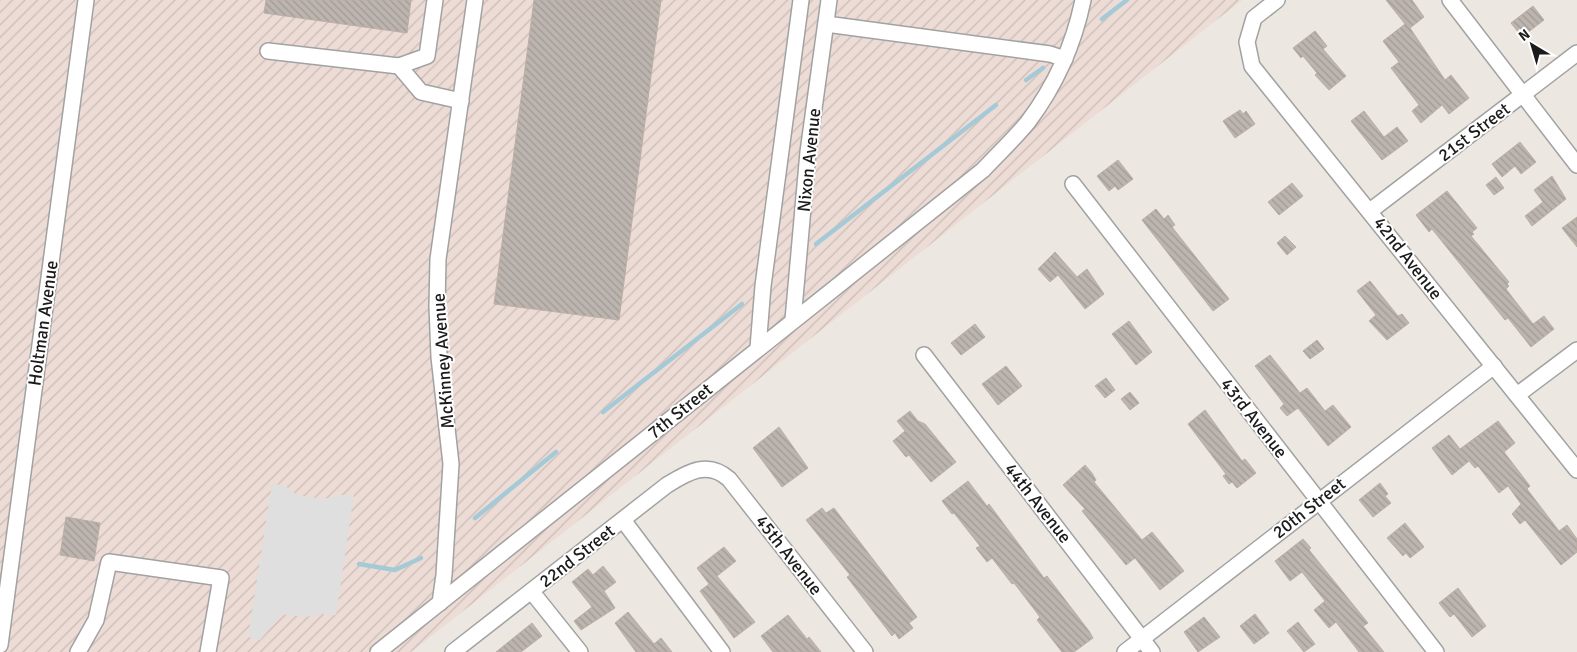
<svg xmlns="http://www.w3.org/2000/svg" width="1577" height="652" viewBox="0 0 1577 652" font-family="Signika,sans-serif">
<defs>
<pattern id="military-furrows" width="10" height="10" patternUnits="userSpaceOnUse" patternTransform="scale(1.25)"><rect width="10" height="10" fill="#eddcd5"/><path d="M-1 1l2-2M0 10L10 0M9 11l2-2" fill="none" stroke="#cbbcb6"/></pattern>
<pattern id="building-back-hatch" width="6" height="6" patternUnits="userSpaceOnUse" patternTransform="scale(1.25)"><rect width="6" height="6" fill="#bcb4ae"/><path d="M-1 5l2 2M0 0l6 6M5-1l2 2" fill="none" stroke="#a19a95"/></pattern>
</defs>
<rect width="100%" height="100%" fill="#ece8e1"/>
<path fill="url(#military-furrows)" d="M0 0H1242L411 652H0Z"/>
<path fill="#dfdfdf" d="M272 484 284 485 297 495 323 499 342 495H354L336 615 323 614 305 617 281 614 260 640 248 637Z"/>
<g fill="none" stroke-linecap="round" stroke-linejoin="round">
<g stroke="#a4cad7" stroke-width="4.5">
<path d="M1102 19 1127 0"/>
<path d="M1026 80 1043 68"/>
<path d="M816 244 996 105"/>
<path d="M603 412 742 304"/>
<path d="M475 518 556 452"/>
<path d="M359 564 395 570 421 558"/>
</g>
</g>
<g fill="url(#building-back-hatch)" stroke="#bcafa5">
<path d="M266 0H411L407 33 264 13Z"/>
<path d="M534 0H661L619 320 494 304Z"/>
<path d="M1386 0H1412L1424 17 1410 28 1445 80 1451 75 1469 98 1449 114 1442 105 1421 123 1412 111 1419 105 1391 68 1399 62 1383 41 1405 24Z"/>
<path d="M1533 6 1544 20 1522 37 1511 23Z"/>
<path d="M1315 31 1327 46 1323 49 1346 76 1329 90 1315 75 1317 73 1303 56 1301 58 1293 48Z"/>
<path d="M1240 110 1243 114 1246 111 1255 124 1235 138 1223 121Z"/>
<path d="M1364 111 1384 137 1397 127 1408 141 1382 160 1351 121Z"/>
<path d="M1520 142 1536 162 1521 174 1515 166 1502 177 1492 164Z"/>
<path d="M1118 160 1133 179 1118 190 1115 186 1109 191 1097 176Z"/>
<path d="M1552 176 1566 199 1532 226 1525 216 1543 202 1534 190Z"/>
<path d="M1496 177 1504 188 1494 195 1486 185Z"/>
<path d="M1292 183 1303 196 1279 215 1268 202Z"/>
<path d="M1447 191 1477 228 1472 232 1474 234 1471 236 1509 282 1507 284 1509 286 1506 289 1533 324 1544 316 1554 329 1531 347 1508 318 1505 320 1432 229 1429 232 1416 215Z"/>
<path d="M1156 209 1164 219 1168 215 1175 225 1172 227 1229 299 1213 311 1142 220Z"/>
<path d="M1577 217V247L1562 228Z"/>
<path d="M1285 236 1296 247 1287 255 1277 243Z"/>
<path d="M1055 252 1077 277 1087 269 1104 294 1085 309 1058 275 1050 282 1038 269Z"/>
<path d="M1370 281 1398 316 1402 314 1409 323 1387 340 1369 321 1376 315 1357 291Z"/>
<path d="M1129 321 1152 352 1136 365 1112 334Z"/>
<path d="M975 324 985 337 961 355 951 343Z"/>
<path d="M1317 340 1324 349 1310 359 1303 351Z"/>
<path d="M1270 355 1300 393 1307 388 1325 411 1333 405 1351 427 1328 446 1298 408 1287 416 1280 408 1284 404 1255 366Z"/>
<path d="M1006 366 1022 386 998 405 982 384Z"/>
<path d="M1106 378 1115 390 1105 398 1095 386Z"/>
<path d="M1130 392 1139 403 1130 410 1121 399Z"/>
<path d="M1205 410 1242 461 1245 459 1256 473 1237 488 1232 482 1229 484 1223 476 1226 474 1188 424Z"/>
<path d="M910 411 918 421 925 424 956 462 931 482 909 455 906 457 893 441 905 431 897 421Z"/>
<path d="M1498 421 1515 443 1504 452 1530 486 1527 489 1559 531 1567 525 1577 539V552L1561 565 1525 520 1520 524 1512 514 1521 504 1508 486 1499 493 1478 466 1475 468 1469 461 1452 475 1432 448 1449 435 1460 449Z"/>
<path d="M779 427 808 468 782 487 753 448Z"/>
<path d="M1085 465 1092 473 1096 480 1094 482 1142 540 1152 532 1184 571 1160 590 1135 558 1126 565 1082 511 1085 509 1063 485Z"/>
<path d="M968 481 987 506 989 504 1044 578 1047 576 1089 631 1093 638 1074 652H1062L1037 620 1040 617 1014 583 1012 584 992 558 987 562 976 548 980 546 954 513 952 514 942 501Z"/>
<path d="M1380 483 1388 494 1385 496 1391 503 1373 517 1359 500Z"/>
<path d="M822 508 826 513 834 508 917 617 909 623 913 628 899 639 895 633 892 636 847 577 850 575 806 520Z"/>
<path d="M66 517 100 523 94 561 60 555Z"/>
<path d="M1405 523 1424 547 1410 558 1406 553 1403 556 1387 538Z"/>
<path d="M1303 539 1311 548 1309 550 1368 623 1363 626 1384 652H1359L1336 622 1329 628 1314 610 1325 601 1302 572 1290 581 1275 561Z"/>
<path d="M724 547 736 561 717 576 755 622 734 638 700 591 709 584 697 568Z"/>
<path d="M603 566 616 582 604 591 615 608 581 630 574 621 592 607 572 582 588 569 593 575Z"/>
<path d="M1458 588 1486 626 1472 637 1454 614 1450 617 1439 603Z"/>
<path d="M628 612 654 644 661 638 672 652H636L615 623Z"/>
<path d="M1255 614 1269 633 1254 644 1240 626Z"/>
<path d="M788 615 807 639 809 637 821 652H773L761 636Z"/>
<path d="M1204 617 1220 637 1198 652 1184 632Z"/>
<path d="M1298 622 1315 644 1304 652 1287 631Z"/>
<path d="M532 623 542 636 521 652H496Z"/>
</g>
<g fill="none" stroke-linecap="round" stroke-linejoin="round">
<g stroke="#a2a2a2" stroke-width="18">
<g id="minor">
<path d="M1277 0 1254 18 1247 42 1252 66 1577 470"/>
<path d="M1450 0 1577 165"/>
<path d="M826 24 1050 54 1065 59"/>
<path d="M268 51 399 66 427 56 435 0"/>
<path d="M399 66 421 92 461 101"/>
<path d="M1073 184 1436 652"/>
<path d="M1370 211 1577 53"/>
<path d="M793 320 808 152 829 0"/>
<path d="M758 348 763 286 801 0"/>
<path d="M924 355 1152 652"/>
<path d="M1517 395 1577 350"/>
<path d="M623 520 722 652"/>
<path d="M532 592 580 652"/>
<path d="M440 603 444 575 451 464 439 357 437 306 438 259 475 0"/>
<path d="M0 645 86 0"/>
<path d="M78 652 96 620 109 562 221 578 208 652"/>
<path d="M378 652 983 170C998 154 1014 139 1028 122 1055 86 1074 44 1083 0"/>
<path d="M453 652 667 485C688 472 708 460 729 479L865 652"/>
<path d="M1125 652 1494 366"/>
</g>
</g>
<use href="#minor" stroke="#fff" stroke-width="15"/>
</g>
<g text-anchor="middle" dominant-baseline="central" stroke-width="4" stroke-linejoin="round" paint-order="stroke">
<g font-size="18" fill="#1b1b1b" stroke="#fff">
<text transform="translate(1474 132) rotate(-37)">21st Street</text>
<text transform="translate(809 160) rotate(-84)">Nixon Avenue</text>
<text transform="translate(1408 258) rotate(52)">42nd Avenue</text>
<text transform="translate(43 323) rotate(-82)">Holtman Avenue</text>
<text transform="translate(443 361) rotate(-94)">McKinney Avenue</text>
<text transform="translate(680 411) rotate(-39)">7th Street</text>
<text transform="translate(1254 418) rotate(52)">43rd Avenue</text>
<text transform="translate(1038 503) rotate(52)">44th Avenue</text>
<text transform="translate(1309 508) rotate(-38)">20th Street</text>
<text transform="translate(789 555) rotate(52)">45th Avenue</text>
<text transform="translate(577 556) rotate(-38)">22nd Street</text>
</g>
</g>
<g transform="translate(1532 45) rotate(322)" stroke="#ffffff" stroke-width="4" paint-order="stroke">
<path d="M0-4L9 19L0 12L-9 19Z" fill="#1b1b1b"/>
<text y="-8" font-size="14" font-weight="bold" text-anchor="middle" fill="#1b1b1b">N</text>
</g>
</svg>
